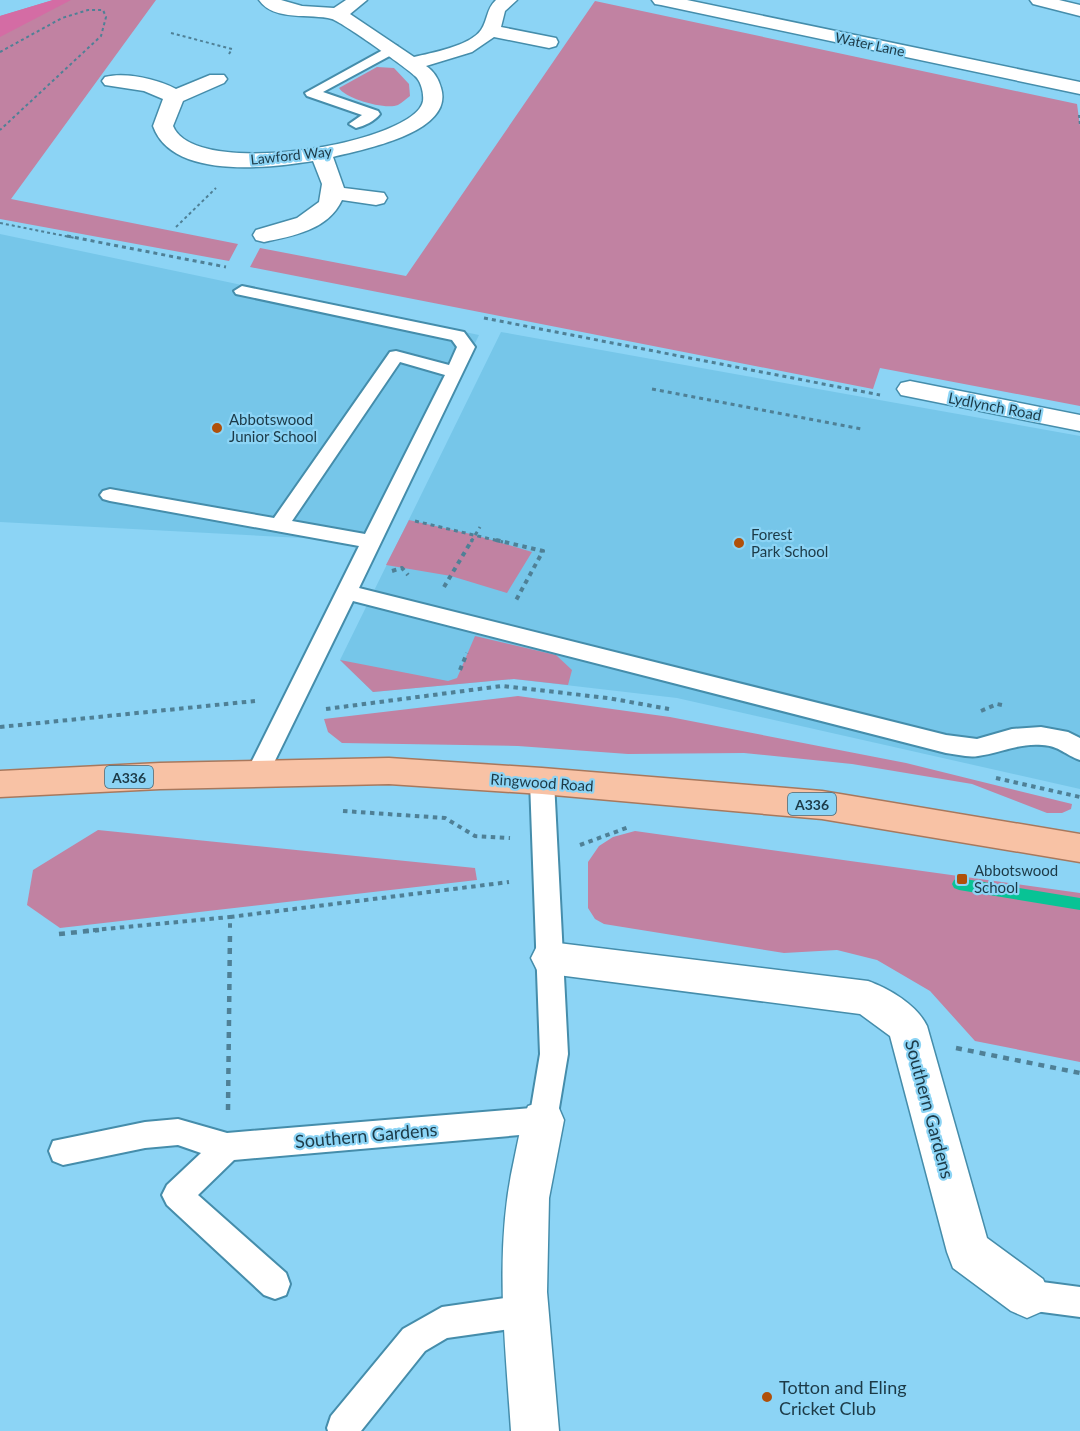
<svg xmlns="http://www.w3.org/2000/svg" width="1080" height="1431" viewBox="0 0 1080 1431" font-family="Lato,sans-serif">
<rect width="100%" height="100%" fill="#8cd4f5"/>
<g fill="#76c6e9">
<path d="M0 234 479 335 379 542 0 522Z"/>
<path d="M501 332 1080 436V789L677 698 514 679 373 692 340 660Z"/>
</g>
<g fill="#c182a2">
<path d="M53 0H156L11 199 238 244 229 261 0 219V16Z"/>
<path d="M595 1 1077 104 1080 126V406L880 368 873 389 250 267 260 248 406 276Z"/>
<path d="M377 67 394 68 409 84 410 96C407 98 402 103 398 105 385 110 346 99 339 88Z"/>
<path d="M409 520 475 535 532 552 507 593 451 576 386 565Z"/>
<path d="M475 636 556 655 572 670 568 685 514 679 373 692 340 660 448 681 457 678Z"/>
<path d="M518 696 670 717 906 763 1072 804 1071 809 1062 813H1047L972 784 852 764 744 753 628 754 518 746 342 743 328 732 324 719Z"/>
<path d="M98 830 475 868 477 880 60 928 27 905 33 870Z"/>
<path d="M635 831 1080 893V1062L975 1041 930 991 877 960 837 950 784 953 604 924 595 919 588 908V862L599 846 613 837Z"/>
</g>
<path fill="#d46ca4" d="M53 0H71L0 37V16Z"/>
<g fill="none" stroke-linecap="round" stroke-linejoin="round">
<path fill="#08c395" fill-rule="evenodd" d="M959 878 1080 898V910L959 890 954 888 952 884 954 880Z"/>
<g stroke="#458dab" stroke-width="4">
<g id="lane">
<path d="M392 45 397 46 398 49 397 52 323 92 378 111 380 114C375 121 364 126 356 128L349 124 362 115 307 96 305 93Z"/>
<path d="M242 286 464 332 475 347 359 588 946 735 977 739 1012 729 1041 727 1068 732 1080 738V760C1065 755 1060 746 1042 745 1019 743 1000 753 978 756 968 758 956 754 946 753L353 601 266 779 258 782 250 779 246 773 359 546 110 501 103 499 100 495 103 491 110 489 274 518 390 352 396 351 449 365 457 347 452 340 236 294 234 291ZM400 362 445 375 365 534 292 521Z"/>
<path d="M542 772 550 775 554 781 568 1054 557 1120 553 1129 543 1133 234 1160 198 1195 286 1273 290 1284 286 1295 275 1299 264 1295 167 1205 162 1195 167 1185 201 1153 178 1145 145 1148 63 1165 53 1161 49 1151 53 1141 145 1122 178 1119 227 1133 531 1108 540 1054 530 781 534 775Z"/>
<path d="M1027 1280 1080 1287V1317L1027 1310 1016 1306 1012 1295 1016 1284Z"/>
<path d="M525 1295 536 1300 541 1311 536 1322 525 1327 447 1338 425 1351 361 1431H328L327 1428 331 1416 403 1329 442 1307Z"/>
</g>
</g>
<g stroke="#458dab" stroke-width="3">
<g id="street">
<path d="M259 0H281L302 6 334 8 346 0H367L350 14 414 57C431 53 470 46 481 30 488 20 486 9 496 0H517L505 11 501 27 556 38 558 42 556 46 549 48 494 37 472 52 426 66C434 71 439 80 441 88 455 133 361 150 333 157L344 188 384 193 387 198 384 203 376 205 342 200C328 230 293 236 264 242L256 240 253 235 256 230 297 218 319 202 322 184 313 161C269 168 172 180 153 126L163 99 144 91 105 85 102 81 105 77C126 72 157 79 176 89L210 75H224L227 79 224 83 183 101 173 126C195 181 416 143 423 101 424 93 421 81 415 76 407 68 340 21 332 19 311 13 274 22 259 0Z"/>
<path d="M1030 0H1059L1080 5V16L1033 4Z"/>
<path d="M910 381 1080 415V431L901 395 897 389 901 383Z"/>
<path d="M550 942 868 981C890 989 917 1005 927 1026L987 1238 1043 1279 1050 1295 1043 1311 1027 1318 1011 1311 953 1268 947 1252 890 1036 860 1014 550 974 537 970 531 958 537 946Z"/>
<path d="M543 1101 558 1106 564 1120 549 1198 547 1292 559 1431H511C505 1340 494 1249 514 1160 518 1141 521 1123 528 1106Z"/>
</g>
</g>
<g stroke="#458dab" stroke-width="3">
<path id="secondary" d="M652 0H687L1080 82V94L661 5 655 4Z"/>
</g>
<g stroke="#a8785d" stroke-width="3">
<path id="primary" d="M389 758 542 768 822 791 1080 834V862L822 819 542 794 389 784 160 789 0 797V771L160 763Z"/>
</g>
<g stroke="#4f8096" stroke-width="2" stroke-dasharray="3 3" stroke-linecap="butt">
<path d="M171 33 232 49 229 54"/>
<path d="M0 52 62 18 88 10H103L106 17 101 36 0 130"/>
<path d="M1079 115 1080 126"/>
<path d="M0 223 75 238"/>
<path d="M176 227 216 188"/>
</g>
<g stroke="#4f8096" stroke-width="3" stroke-dasharray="4 4" stroke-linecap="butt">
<path d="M67 236 226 267"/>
<path d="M484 318 880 395"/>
<path d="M652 389 862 429"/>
<path d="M415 521 503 542"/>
<path d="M471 542 480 527"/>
</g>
<g stroke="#4f8096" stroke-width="4" stroke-dasharray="4.5 4.5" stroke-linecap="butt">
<path d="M496 540 543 551 515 602"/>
<path d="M392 571 402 568 408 575"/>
<path d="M444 587 472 540"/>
<path d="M460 670 467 653"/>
<path d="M326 709 502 686 608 698 669 709"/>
<path d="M981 711 997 704 1002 705"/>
<path d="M0 727 255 701"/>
<path d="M996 778 1080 797"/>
<path d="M343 811 445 818 475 836 510 838"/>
<path d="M580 845 629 827"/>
<path d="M230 917 509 882"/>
<path d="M84 931 230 917V931"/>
</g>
<g stroke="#4f8096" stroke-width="4.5" stroke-dasharray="6 6" stroke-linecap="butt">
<path d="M59 934 99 930"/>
<path d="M956 1048 1080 1073"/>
<path d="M228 1110 230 930"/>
</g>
<use href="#lane" fill="#fff" fill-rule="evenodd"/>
<use href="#street" fill="#fff" fill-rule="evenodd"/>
<use href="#secondary" fill="#fff" fill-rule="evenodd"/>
<use href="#primary" fill="#f8c2a5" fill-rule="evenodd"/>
</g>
<g fill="#b0500a" stroke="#8cd4f5" stroke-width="2">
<circle cx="217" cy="428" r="6"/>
<circle cx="739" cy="543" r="6"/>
<rect x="956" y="873" width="12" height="12" rx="3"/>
<circle cx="767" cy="1397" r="6"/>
</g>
<g text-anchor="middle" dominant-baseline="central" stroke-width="4.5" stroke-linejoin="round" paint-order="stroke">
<g font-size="14" fill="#1c3a47" stroke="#8cd4f5">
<text transform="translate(870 44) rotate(12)">Water Lane</text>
<text transform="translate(291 155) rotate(-6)">Lawford Way</text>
</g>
<g fill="#8cd4f5" stroke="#3e687b" stroke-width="1.5">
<rect x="105" y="766" width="48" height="22" rx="4.5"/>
<rect x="788" y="793" width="48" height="22" rx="4.5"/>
</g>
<g font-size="14" font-weight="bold" fill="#1c3a47">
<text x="129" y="777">A336</text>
<text x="812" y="804">A336</text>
</g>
<g font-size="15" fill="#1c3a47" stroke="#8cd4f5">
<text transform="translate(995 406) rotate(11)">Lydlynch Road</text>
<text transform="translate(542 782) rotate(4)">Ringwood Road</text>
</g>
<g font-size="15" fill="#1c3a47" stroke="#8cd4f5" text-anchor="start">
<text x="229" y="419">Abbotswood<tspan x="229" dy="17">Junior School</tspan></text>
<text x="751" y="534">Forest<tspan x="751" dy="17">Park School</tspan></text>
<text x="974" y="870">Abbotswood<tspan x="974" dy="17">School</tspan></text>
</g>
<g font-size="18" fill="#1c3a47" stroke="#8cd4f5">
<text transform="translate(930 1109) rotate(75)">Southern Gardens</text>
<text transform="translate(366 1135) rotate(-5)">Southern Gardens</text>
</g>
<g font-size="18" fill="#1c3a47" stroke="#8cd4f5" text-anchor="start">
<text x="779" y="1387">Totton and Eling<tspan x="779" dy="21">Cricket Club</tspan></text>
</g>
</g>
</svg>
